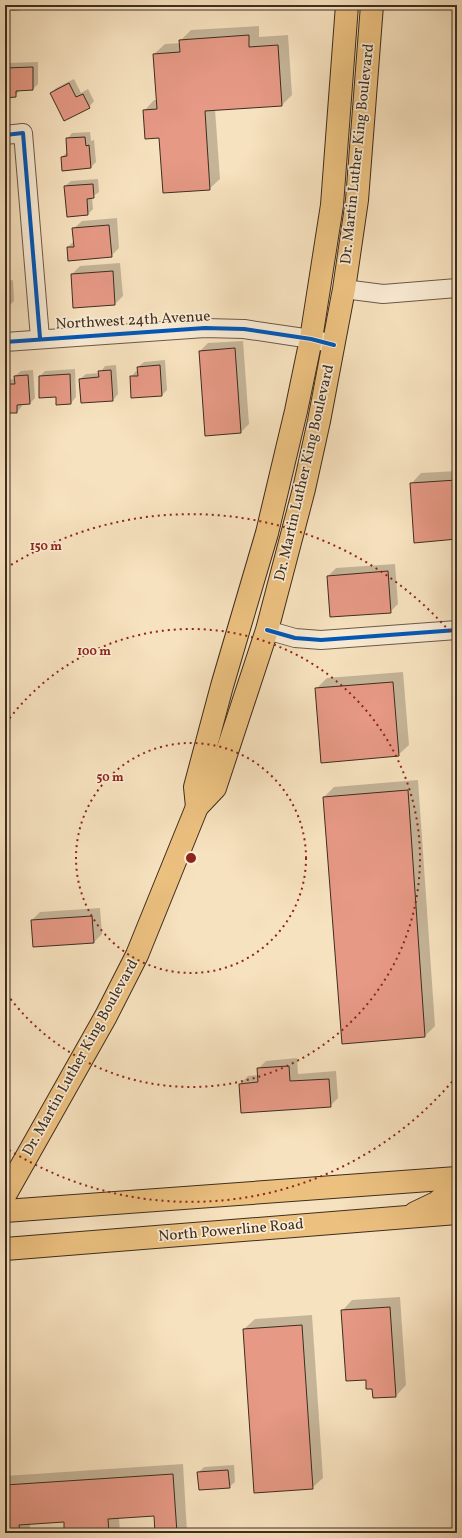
<svg xmlns="http://www.w3.org/2000/svg" width="462" height="1538" viewBox="0 0 462 1538" font-family="Vollkorn,serif">
<rect width="100%" height="100%" fill="#f7e2bf"/>
<filter id="stains"><feTurbulence type="fractalNoise" baseFrequency=".005" numOctaves="4"/><feColorMatrix values="0 0 0 0 .2 0 0 0 0 .09 0 0 0 0 .02 0 0 0 .5 -.17"/></filter>
<radialGradient id="worn" r=".72"><stop offset=".6" stop-color="#630" stop-opacity="0"/><stop offset="1" stop-color="#630" stop-opacity=".3"/></radialGradient>
<g fill="#0003">
<path d="M259 26V37L288 35 292 95 282 105 215 109 220 179 209 189 160 136 144 111 154 100H157L154 54 165 44 181 43 180 41 191 30Z"/>
<path d="M38 62V84L33 89H21L15 96 5 97V65L8 63Z"/>
<path d="M74 79 81 93 88 89 94 101 89 107 51 93 56 88Z"/>
<path d="M90 132 91 141 94 140 96 162 91 167 62 157 67 152V139L72 133Z"/>
<path d="M98 179 99 192 92 197 93 209 88 214 65 186 71 181Z"/>
<path d="M117 218 119 248 111 256 68 247 74 241 73 229 82 221Z"/>
<path d="M5 223 6 240 5 241Z"/>
<path d="M120 263 123 296 115 304 72 274 80 266Z"/>
<path d="M13 280 14 301 9 306H5V281Z"/>
<path d="M243 341 249 424 241 432 200 351 208 343Z"/>
<path d="M165 360 167 390 162 395 131 377 136 371H139L138 367 144 362Z"/>
<path d="M116 365 118 394 113 400 82 402 80 379 86 374 100 373 105 366Z"/>
<path d="M75 369 76 397 71 403 57 404V396L40 376 45 371Z"/>
<path d="M33 370 35 398 30 403 22 404V406L17 412 5 409V380L16 379 15 376 21 371Z"/>
<path d="M457 471V538L411 484 421 473Z"/>
<path d="M395 564 398 604 390 612 331 616 328 576 336 568Z"/>
<path d="M403 672 409 745 398 755 316 689 327 678Z"/>
<path d="M418 780 435 1026 425 1036 324 797 334 787Z"/>
<path d="M100 908 102 934 94 942 32 920 40 912Z"/>
<path d="M297 1058 298 1074 336 1071 338 1098 330 1106 240 1084 248 1076 258 1075V1069L266 1061Z"/>
<path d="M400 1297 406 1385 396 1396 373 1388 367 1379 342 1311 352 1300Z"/>
<path d="M312 1315 323 1478 312 1488 244 1329 255 1319Z"/>
<path d="M183 1464 187 1532 186 1533H156L155 1515 119 1518 120 1533H65V1521L30 1524V1533H5V1476Z"/>
<path d="M234 1465 235 1482 229 1487 198 1473 204 1467Z"/>
</g>
<g fill="#e69985" stroke="#3e2d1f">
<path d="M12 5H64V7L12 10Z"/>
<path d="M249 35V47L278 45 282 106 205 111 210 190 163 193 159 138 145 139 143 110 157 109 153 54 180 52 179 40Z"/>
<path d="M33 67V90L16 91V97L5 98V68Z"/>
<path d="M69 83 76 97 83 94 90 108 64 121 50 93Z"/>
<path d="M85 137 86 146 89 145 91 168 62 171 61 157 67 156 66 138Z"/>
<path d="M93 184 94 198 87 199 88 215 67 217 64 186Z"/>
<path d="M109 225 112 257 68 261 67 247H74L72 228Z"/>
<path d="M113 271 115 305 73 308 71 274Z"/>
<path d="M5 285H8L9 307H5Z"/>
<path d="M235 348 241 433 205 436 199 351Z"/>
<path d="M160 365 162 396 131 398 130 376H138L137 367Z"/>
<path d="M111 370 113 401 81 403 79 379 99 377 98 371Z"/>
<path d="M70 374 71 404 56 405V397L39 398V376Z"/>
<path d="M28 375 30 404 17 405V413H8V409L5 410V384H15L14 376Z"/>
<path d="M457 480V539L414 543 410 483Z"/>
<path d="M388 571 391 613 330 617 327 576Z"/>
<path d="M393 682 399 756 321 763 315 688Z"/>
<path d="M408 790 425 1037 342 1044 323 797Z"/>
<path d="M92 916 94 943 33 947 31 920Z"/>
<path d="M289 1066 290 1081 329 1079 331 1107 241 1113 239 1084 258 1082 257 1068Z"/>
<path d="M390 1307 396 1397 373 1398 372 1389H366V1380L346 1381 341 1310Z"/>
<path d="M302 1325 313 1489 254 1493 243 1329Z"/>
<path d="M228 1470 230 1488 199 1490 197 1472Z"/>
<path d="M173 1474 177 1533H155L154 1516 108 1519 109 1533H64V1522L19 1525 20 1533H5V1485Z"/>
</g>
<g fill="none" stroke-linecap="round" stroke-linejoin="round">
<g stroke="#6c5a47" stroke-width="20">
<g id="minor">
<path d="M5 135 23 133 40 338"/>
<path d="M344 289 383 294 457 288"/>
<path d="M5 342 205 328 244 329 311 339 325 342"/>
<path d="M267 630 295 638 321 640 457 630"/>
</g>
</g>
<g stroke="#3e2d1f" stroke-width="24">
<g id="major">
<path d="M197 807 195 787 222 686 267 533 296 411 311 339 332 205 347 5"/>
<path d="M5 1195 106 1016 137 955 197 807 215 788 267 630 304 489 319 421 344 289 357 200 372 5"/>
<path d="M5 1211 457 1178"/>
<path d="M415 1213 436 1203 449 1193 457 1178"/>
<path d="M5 1249 457 1213"/>
</g>
</g>
<use href="#minor" stroke="#faecd5" stroke-width="18"/>
<use href="#major" stroke="#ecc180" stroke-width="22"/>
<g stroke="#faecd5" stroke-width="6">
<g id="cycleway">
<path d="M5 135 23 133 40 338"/>
<path d="M5 342 205 328 244 329 311 339 334 345"/>
<path d="M267 630 295 638 321 640 457 630"/>
</g>
</g>
<use href="#cycleway" stroke="#0057b8" stroke-width="4"/>
</g>
<g fill="none" stroke="#8f2418" stroke-width="2" stroke-dasharray="2 4">
<circle cx="191" cy="858" r="115"/>
<path d="M6 723A229 229 0 1 1 6 993"/>
<path d="M456 1077A344 344 0 0 1 6 1148M6 568A344 344 0 0 1 456 639"/>
</g>
<g text-anchor="middle" dominant-baseline="central" stroke-width="3.5" stroke-linejoin="round" paint-order="stroke">
<g font-size="15" fill="#3e2d1f" stroke="#faecd5">
<text transform="translate(358 154) rotate(-84)">Dr. Martin Luther King Boulevard</text>
<text transform="translate(133 321) rotate(-3)">Northwest 24th Avenue</text>
<text transform="translate(305 473) rotate(-77)">Dr. Martin Luther King Boulevard</text>
<text transform="translate(81 1058) rotate(-61)">Dr. Martin Luther King Boulevard</text>
<text transform="translate(231 1231) rotate(-5)">North Powerline Road</text>
</g>
</g>
<circle cx="191" cy="858" r="6" fill="#8f2418" stroke="#faecd5" stroke-width="2"/>
<g font-size="12" text-anchor="middle" font-weight="bold" fill="#8f2418" stroke="#faecd5" stroke-width="3.5" stroke-linejoin="round" paint-order="stroke">
<text x="46" y="550">150 m</text>
<text x="94" y="655">100 m</text>
<text x="110" y="781">50 m</text>
</g>
<rect width="462" height="1538" fill="none" stroke="#f7e2bf" stroke-width="20"/>
<rect x="6" y="6" width="450" height="1526" fill="none" stroke="#3e2d1f" stroke-width="2"/>
<rect x="10" y="10" width="442" height="1518" fill="none" stroke="#3e2d1f"/>
<rect width="100%" height="100%" filter="url(#stains)"/>
<rect width="100%" height="100%" fill="url(#worn)"/>
</svg>
